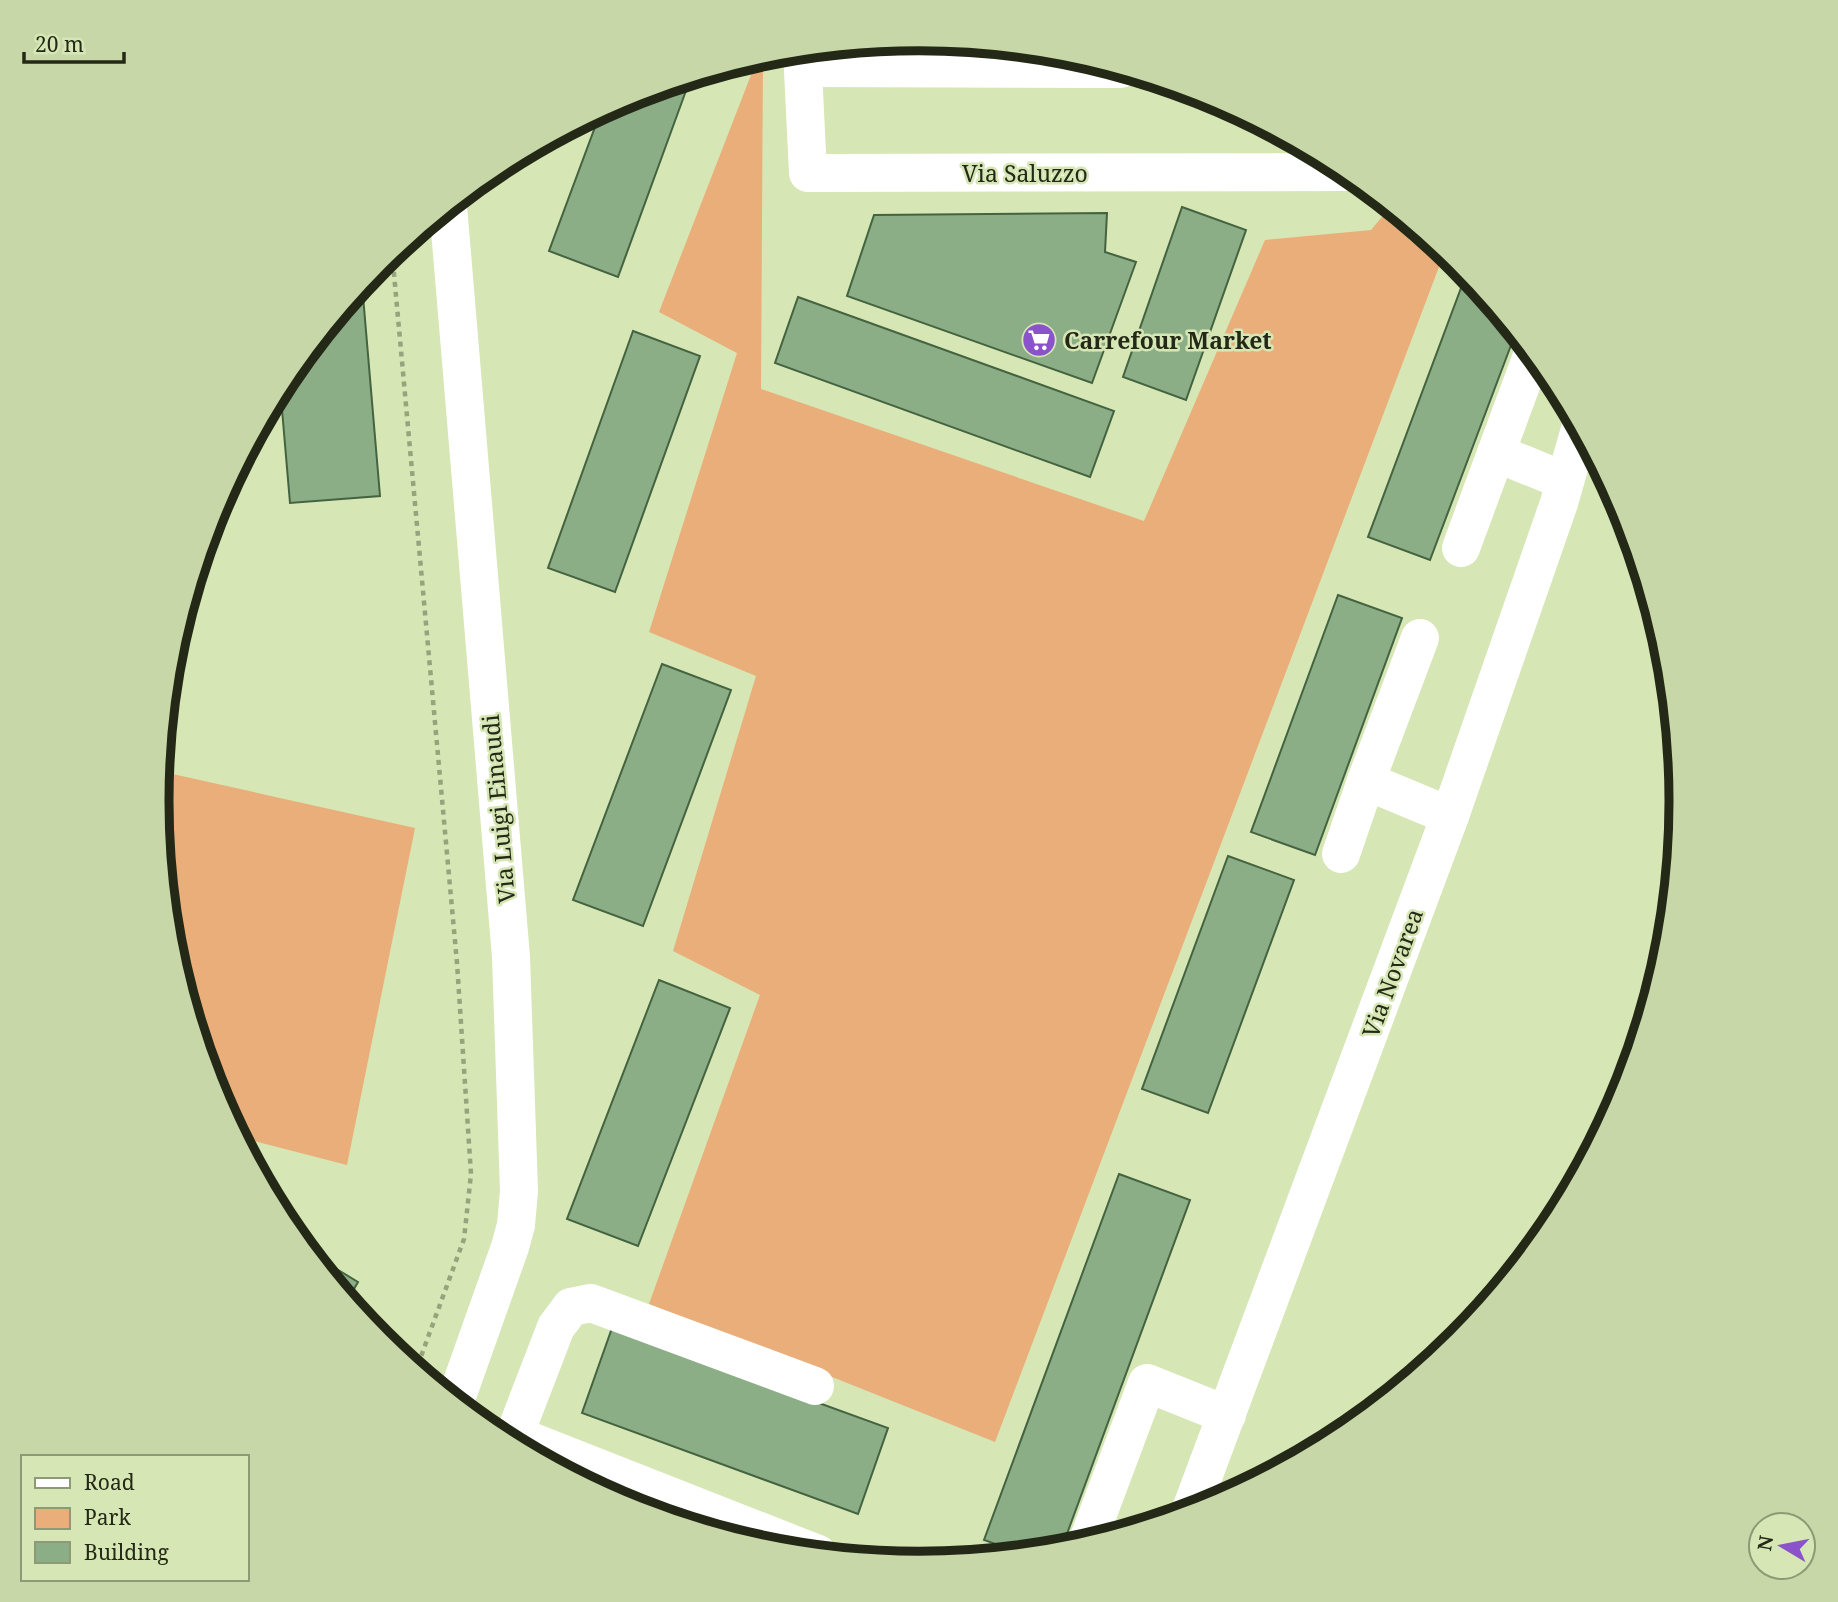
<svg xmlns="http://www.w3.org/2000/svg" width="1838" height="1602" viewBox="0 0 1838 1602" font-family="'Noto Serif',serif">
<rect width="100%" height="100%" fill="#d6e6b4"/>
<g fill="#eaae7a">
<path d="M763 55 761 389 1144 521 1265 240 1371 230 1391 206 1445 251 995 1442 649 1304 760 995 673 951 756 676 649 632 737 353 659 312 758 57Z"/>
<path d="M159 771 415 828 347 1165 238 1137 214 1092 171 949 157 801Z"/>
</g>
<g fill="#8cae87" stroke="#446340" stroke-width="2">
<path d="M691 77 618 277 549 251 601 111 628 96Z"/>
<path d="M1182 207 1246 230 1186 400 1123 377Z"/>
<path d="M1107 213 1105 252 1136 262 1092 383 847 296 874 215Z"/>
<path d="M1467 272 1516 332 1430 560 1368 537Z"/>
<path d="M362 284 380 496 290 503 280 386 285 377Z"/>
<path d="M798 297 1114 411 1090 477 775 363Z"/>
<path d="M633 331 700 356 615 592 548 568Z"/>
<path d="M1338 595 1402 618 1315 855 1251 832Z"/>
<path d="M662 664 731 690 643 926 573 900Z"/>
<path d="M1228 856 1294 880 1208 1113 1142 1089Z"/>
<path d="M659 980 730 1008 638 1246 567 1219Z"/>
<path d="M1119 1174 1190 1200 1061 1550 1021 1553 984 1540Z"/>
<path d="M320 1259 358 1282 347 1301 317 1264Z"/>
<path d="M612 1328 888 1428 858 1514 582 1413Z"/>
</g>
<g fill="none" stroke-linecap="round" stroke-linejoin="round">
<path stroke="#96a37c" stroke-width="4.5" stroke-dasharray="5 5" stroke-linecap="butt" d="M392 252 457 963 471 1174 464 1239 416 1370"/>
<g stroke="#fff" stroke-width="38">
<path d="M802 50 808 173 1349 172"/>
<path d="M803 68 1121 69"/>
<path d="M448 206 511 957 519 1191 516 1225 510 1247 455 1402"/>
<path d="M1496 453 1533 353"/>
<path d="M1461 548 1496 453 1565 481"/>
<path d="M1420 638 1366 781 1450 816"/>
<path d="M1341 854 1366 781"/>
<path d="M515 1435 818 1554"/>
<path d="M511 1444 556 1327 571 1307 591 1303 815 1386"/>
<path d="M1190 1512 1450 816 1559 503 1580 429"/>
<path d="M1087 1543 1147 1383 1227 1415"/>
</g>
</g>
<defs>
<g id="supermarket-disc" transform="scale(1.75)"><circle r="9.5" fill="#8a53cb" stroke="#d6e6b4"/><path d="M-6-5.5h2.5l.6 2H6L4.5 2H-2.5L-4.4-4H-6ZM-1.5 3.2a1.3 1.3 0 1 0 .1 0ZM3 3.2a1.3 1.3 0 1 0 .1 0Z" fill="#fff"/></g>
</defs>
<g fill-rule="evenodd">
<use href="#supermarket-disc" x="1039" y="340"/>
</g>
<g text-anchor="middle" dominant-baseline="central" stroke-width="5" stroke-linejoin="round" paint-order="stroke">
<g font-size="23" fill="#232916" stroke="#d6e6b4">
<text x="1025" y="173">Via Saluzzo</text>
<text transform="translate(498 809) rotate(-95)">Via Luigi Einaudi</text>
<text transform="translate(1392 973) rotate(-70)">Via Novarea</text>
</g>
<g font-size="23" font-weight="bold" fill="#232916" stroke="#d6e6b4" text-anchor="start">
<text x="1064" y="340">Carrefour Market</text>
</g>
</g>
<path d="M0 0H1838V1602H0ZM169 801a750 750 0 1 1 1500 0a750 750 0 1 1-1500 0Z" fill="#c8d7a7" fill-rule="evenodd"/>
<path fill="none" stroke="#232916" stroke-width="9" d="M169 801a750 750 0 1 1 1500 0a750 750 0 1 1-1500 0Z"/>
<rect x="21" y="1455" width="228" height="126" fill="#d6e6b4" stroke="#8e9a75" stroke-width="2"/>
<rect x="35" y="1478" width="35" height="10" fill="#ffffff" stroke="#8e9a75" stroke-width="2"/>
<text x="84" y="1490" font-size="21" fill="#232916">Road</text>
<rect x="35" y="1508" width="35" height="21" fill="#eaae7a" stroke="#8e9a75" stroke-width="2"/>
<text x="84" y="1525" font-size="21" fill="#232916">Park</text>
<rect x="35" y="1542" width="35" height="21" fill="#8cae87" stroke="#8e9a75" stroke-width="2"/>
<text x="84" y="1560" font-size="21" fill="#232916">Building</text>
<g transform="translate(1782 1546) rotate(280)"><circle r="33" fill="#d6e6b4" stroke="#8e9a75" stroke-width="2"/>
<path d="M0-5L12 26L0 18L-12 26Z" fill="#8a53cb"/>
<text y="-10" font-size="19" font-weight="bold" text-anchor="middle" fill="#232916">N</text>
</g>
<path d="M24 52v10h100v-10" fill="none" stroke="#232916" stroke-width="3.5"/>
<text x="35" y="52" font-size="21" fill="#232916" stroke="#d6e6b4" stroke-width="5" paint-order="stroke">20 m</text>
</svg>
